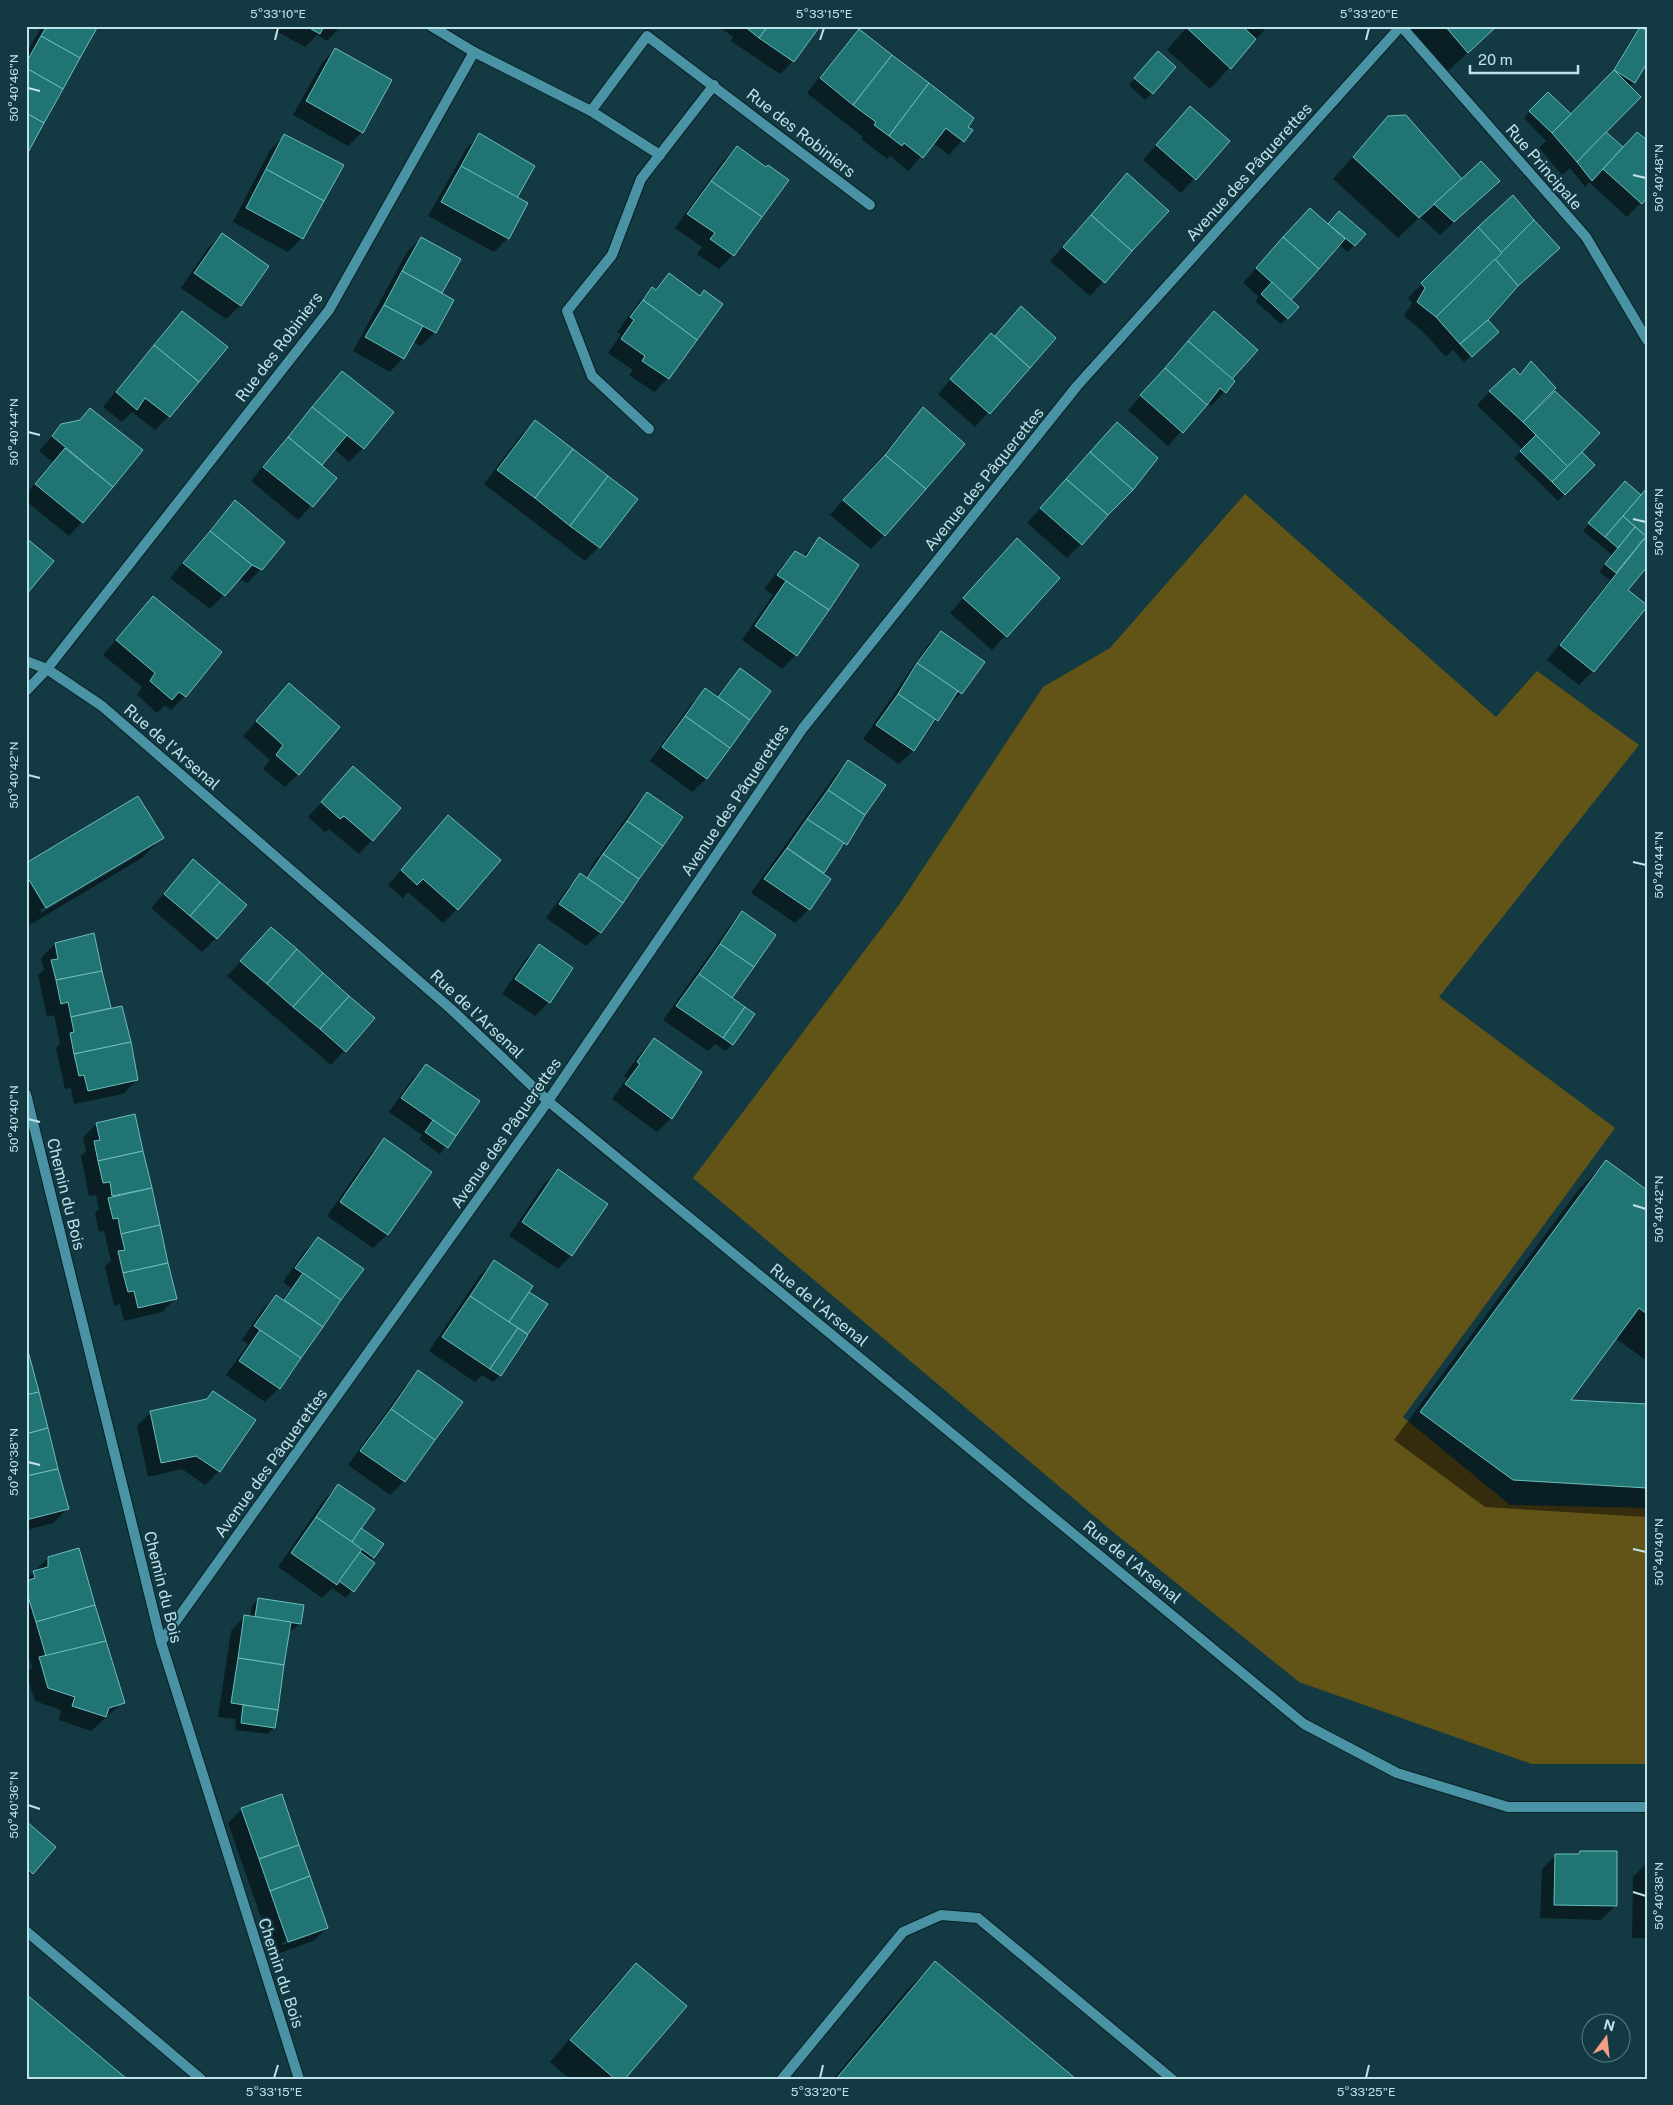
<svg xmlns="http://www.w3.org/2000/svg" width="1673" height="2105" viewBox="0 0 1673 2105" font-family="'Public Sans',sans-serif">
<rect width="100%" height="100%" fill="#133a43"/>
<path fill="#625417" d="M1245 494 1496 717 1537 671 1639 745 1439 997 1615 1128 1403 1417 1510 1505 1647 1508V1764H1532L1299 1682 1112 1531 693 1178 899 905 1043 687 1110 648Z"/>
<g fill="#0007" fill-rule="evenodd">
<path d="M42 26H97L26 153V54Z"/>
<path d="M276 26H341L327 41 317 35 305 47 274 30Z"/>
<path d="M569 26H580L577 30Z"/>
<path d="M718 26H819L793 61 780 74 731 41 733 37Z"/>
<path d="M1188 26H1268L1210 89 1167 50Z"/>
<path d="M1406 26H1496L1446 73Z"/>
<path d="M1640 29 1634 82 1629 87 1605 132 1622 149 1647 196 1627 217 1589 182 1585 187 1570 168 1562 175 1539 148 1546 141 1524 118 1548 93 1571 116 1608 79 1634 35Z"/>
<path d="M859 30 971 131 949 155 933 143 908 171 890 156 887 159 861 139 863 137 807 93 846 44ZM942 123 958 136V139L940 125Z"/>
<path d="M335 49 362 132 348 146 293 115 322 63Z"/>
<path d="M1151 60 1152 93 1145 100 1129 85Z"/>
<path d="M1389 117 1462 180 1498 181 1440 235 1420 217 1398 238 1333 179Z"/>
<path d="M1176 122 1228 141 1181 193 1143 160Z"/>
<path d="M479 135 515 198 526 204 508 238 494 252 428 216 466 149Z"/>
<path d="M284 136 302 238 288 252 233 222 270 150Z"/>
<path d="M737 147 766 168 787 180 733 255 719 269 697 254 702 247 675 228 723 161Z"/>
<path d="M1127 175 1167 211 1090 296 1050 261Z"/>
<path d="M1513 197 1510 293 1486 320 1491 338 1464 362 1453 350 1446 357 1422 331 1404 316 1412 303 1408 298 1478 228Z"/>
<path d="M1339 212 1364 234 1348 252 1339 245 1289 300 1287 318 1281 324 1255 301 1259 297 1243 283 1296 223 1327 225Z"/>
<path d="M222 234 268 267 240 306 226 319 181 288 208 248Z"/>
<path d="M421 238 459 260 440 293 435 332 421 346 414 342 403 358 390 372 353 351 407 252Z"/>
<path d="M669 275 699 297 704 292 668 378 654 392 629 375 633 370 608 353 621 334 617 332 639 302 652 289 654 290Z"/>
<path d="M1021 308 1054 338 975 427 938 394 977 348 991 335 994 337Z"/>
<path d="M182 312 226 348 169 416 155 430 132 412 122 422 103 407 169 326Z"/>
<path d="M1214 313 1230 379 1234 381 1211 406 1207 402 1168 446 1128 410Z"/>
<path d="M1531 363 1545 399 1554 392 1599 433 1562 470 1593 465 1558 501 1514 458 1523 450 1477 405 1490 391 1519 375Z"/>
<path d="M342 372 363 448 349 462 334 449 321 466 336 478 298 520 251 481 329 386Z"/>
<path d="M923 409 884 535 871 549 830 515Z"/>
<path d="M535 421 599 547 585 561 484 484 521 435Z"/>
<path d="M79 422 141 450 82 522 69 536 26 501V494L52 462 39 451 62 425Z"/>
<path d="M1117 424 1108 515 1067 558 1027 523Z"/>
<path d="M1618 489 1640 496 1647 489V568L1645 567 1626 590 1593 671 1579 685 1547 660 1610 580 1599 572 1612 555 1583 531Z"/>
<path d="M235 501 261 569 247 583 239 579 210 609 170 578 222 515Z"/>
<path d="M819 539 796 655 782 669 742 640 773 595 764 589 782 566 795 552 803 556Z"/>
<path d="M1003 554 1058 578 992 650 950 613Z"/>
<path d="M153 597 220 652 185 696 171 710 165 705 157 713 137 695 142 687 103 655Z"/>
<path d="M941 632 983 662 961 693 946 707 913 751 899 764 863 739 927 646Z"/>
<path d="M740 669 770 691 706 779 692 792 650 761 692 703 706 690 716 697Z"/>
<path d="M289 685 298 774 285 787 263 769 270 760 243 736Z"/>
<path d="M849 761 846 844 837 852 822 874 829 879 809 909 795 923 751 893 835 775Z"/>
<path d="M353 768 372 840 359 854 329 829 325 832 308 817Z"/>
<path d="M647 793 682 818 600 933 586 946 546 918 567 889 580 875 585 878 592 869 590 868 634 807Z"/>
<path d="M448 817 457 909 443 923 408 892 403 898 388 885Z"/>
<path d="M162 838 142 858 26 927V865ZM140 851V854L41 913 40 910Z"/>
<path d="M193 861 216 938 202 952 151 908Z"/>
<path d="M742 913 731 998 754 1015 726 1051 715 1044 708 1051 663 1020 729 927Z"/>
<path d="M271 929 374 1018 331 1065 227 976Z"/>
<path d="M93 935 110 1010 137 1080 123 1094 74 1104 71 1088 65 1089 56 1048 60 1044 54 1015 47 1017 38 975 44 970 41 958 55 944Z"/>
<path d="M539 946 572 968 549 1002 535 1016 502 994 525 960Z"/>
<path d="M654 1040 700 1073 671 1118 657 1132 612 1099 627 1078 624 1076 640 1054Z"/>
<path d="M426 1065 478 1102 440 1154 419 1139 422 1135 389 1112 412 1079Z"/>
<path d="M134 1116 176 1298 162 1312 124 1321 120 1304 114 1306 105 1266 111 1261 104 1231 99 1232 95 1213 99 1209 96 1195 89 1196 81 1156 86 1151 83 1138 96 1124Z"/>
<path d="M385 1140 431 1172 387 1235 373 1248 327 1216 371 1153Z"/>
<path d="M1606 1162 1647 1191V1361L1615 1338 1569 1401 1647 1405V1517L1485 1507 1394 1440 1579 1189Z"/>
<path d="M558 1171 571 1256 558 1269 509 1236 544 1184Z"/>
<path d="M318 1239 362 1269 279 1388 265 1402 226 1375 248 1344 242 1340 262 1310 276 1297 282 1300 291 1288 283 1282 304 1252Z"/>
<path d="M494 1262 528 1292 546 1305 500 1375 493 1382 482 1375 475 1382 429 1351 480 1275Z"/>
<path d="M26 1348 67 1509 53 1523 26 1530Z"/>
<path d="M419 1372 461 1402 404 1481 390 1495 348 1465 405 1386Z"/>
<path d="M213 1392 254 1420 219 1471 205 1485 182 1469 148 1477 137 1426 151 1412 205 1401Z"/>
<path d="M338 1486 373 1557 370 1561 373 1563 346 1598 332 1588 322 1598 278 1567 324 1500Z"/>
<path d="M48 1558 123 1702 91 1731 59 1720 61 1710 35 1701 26 1674 32 1667 26 1649V1580Z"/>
<path d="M258 1599 300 1623 293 1630 288 1629 274 1728 268 1734 235 1730 236 1719 218 1717 231 1631 244 1617H250L252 1606Z"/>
<path d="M242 1809 327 1928 313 1941 274 1955 228 1823ZM312 1932V1935L282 1945 281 1943Z"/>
<path d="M26 1822 55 1847 26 1878Z"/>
<path d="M1580 1853 1615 1906 1601 1920 1540 1918 1542 1869 1556 1855 1577 1856Z"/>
<path d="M1647 1863V1938H1632L1633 1877Z"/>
<path d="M935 1963 1074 2079H833L907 1990Z"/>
<path d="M636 1964 623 2079H570L550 2062 615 1985Z"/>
</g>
<g fill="#217474" stroke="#6fbcbc">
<path d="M47 26H98L80 58 41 36Z"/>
<path d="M306 26H324L320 34Z"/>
<path d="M744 26H768L759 38Z"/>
<path d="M768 26H820L794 62 759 38Z"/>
<path d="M1189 26H1242L1256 39 1231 69 1187 28Z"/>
<path d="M1445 26H1497L1468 53Z"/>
<path d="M1640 27 1647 31V63L1635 83 1614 70Z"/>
<path d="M859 29 892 55 853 105 820 78Z"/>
<path d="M41 36 80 58 63 89 26 68V63Z"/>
<path d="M335 48 392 80 363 133 306 101Z"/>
<path d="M1158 51 1176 67 1153 94 1134 78Z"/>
<path d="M892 55 929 83 889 136 874 125 876 122 853 105Z"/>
<path d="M26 68 63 89 44 123 26 113Z"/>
<path d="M1614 70 1641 97 1577 162 1552 133Z"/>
<path d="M929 83 974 118 968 127 973 130 964 142 946 128 923 158 904 143 902 146 889 136Z"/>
<path d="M1548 92 1571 114 1552 133 1529 111Z"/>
<path d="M1190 106 1230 141 1196 180 1156 145Z"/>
<path d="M26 113 44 123 26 156Z"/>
<path d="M1406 115 1462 179 1419 218 1353 157 1388 116Z"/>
<path d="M1606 132 1623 147 1592 181 1577 162Z"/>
<path d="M1637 132 1647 140V198L1642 204 1603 169Z"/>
<path d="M479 133 535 166 517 198 461 166Z"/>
<path d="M284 134 344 165 324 201 266 169Z"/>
<path d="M737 146 766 167 768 165 789 180 762 217 711 181Z"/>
<path d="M1481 161 1500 181 1454 222 1434 204Z"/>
<path d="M461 166 528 203 509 239 441 202Z"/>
<path d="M266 169 324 201 303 239 246 208Z"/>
<path d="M1127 173 1169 211 1132 251 1091 215Z"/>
<path d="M711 181 762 217 734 256 710 239 715 233 687 214Z"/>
<path d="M1513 195 1534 220 1502 253 1478 227Z"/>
<path d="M1310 208 1345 239 1319 269 1283 237Z"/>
<path d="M1339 211 1366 234 1355 246 1328 224Z"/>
<path d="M1091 215 1132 251 1105 283 1063 247Z"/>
<path d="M1534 220 1560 248 1518 286 1495 259Z"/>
<path d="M1478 227 1502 253 1436 317 1417 302 1425 288 1421 283Z"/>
<path d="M222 233 269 266 241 306 194 273Z"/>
<path d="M421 237 461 259 442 293 402 271Z"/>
<path d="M1283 237 1319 269 1291 300 1256 268Z"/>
<path d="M1495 259 1518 286 1488 320 1460 344 1436 317Z"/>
<path d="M402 271 454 300 436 333 384 305Z"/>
<path d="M669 273 700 296 704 290 723 304 697 340 643 300 652 287 656 290Z"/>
<path d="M1272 282 1299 307 1288 319 1261 294Z"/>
<path d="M643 300 697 340 669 379 642 361 645 356 621 339 634 320 630 317Z"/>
<path d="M384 305 423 326 404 359 365 337Z"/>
<path d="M1021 306 1056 338 1030 368 995 336Z"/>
<path d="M182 311 228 347 199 382 154 345Z"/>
<path d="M1214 311 1258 350 1232 379 1188 341Z"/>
<path d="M1488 320 1499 332 1472 357 1460 344Z"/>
<path d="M991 333 1030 368 990 414 950 379Z"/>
<path d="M1188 341 1235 381 1226 393 1220 388 1207 405 1165 368Z"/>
<path d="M154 345 199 382 170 417 145 398 137 410 116 392Z"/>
<path d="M1531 361 1556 388 1523 422 1489 391 1514 368 1520 375Z"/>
<path d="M1165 368 1207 405 1183 433 1140 395Z"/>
<path d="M342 371 394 412 364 449 312 407Z"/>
<path d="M1555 391 1600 433 1568 467 1523 422Z"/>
<path d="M312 407 347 435 322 465 288 437Z"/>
<path d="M923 407 965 444 926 489 885 455Z"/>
<path d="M90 408 143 450 113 487 52 436 61 424 80 420Z"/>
<path d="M535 420 573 449 535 498 497 470Z"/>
<path d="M1117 422 1158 458 1133 490 1090 452Z"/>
<path d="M1536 435 1568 467 1552 482 1520 451Z"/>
<path d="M288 437 337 478 313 507 263 467Z"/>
<path d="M65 448 113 487 83 523 35 484Z"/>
<path d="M573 449 608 476 570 526 535 498Z"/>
<path d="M1090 452 1133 490 1108 515 1066 479Z"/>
<path d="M1582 452 1595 465 1565 495 1552 482Z"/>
<path d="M885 455 926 489 885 536 843 500Z"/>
<path d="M608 476 638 499 600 548 570 526Z"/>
<path d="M1066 479 1108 515 1082 545 1040 508Z"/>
<path d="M1625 481 1641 495 1605 537 1588 523Z"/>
<path d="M1647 488V536H1646L1623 516Z"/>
<path d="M235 500 285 542 262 570 252 565 210 531Z"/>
<path d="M1623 516 1635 527 1618 548 1605 537Z"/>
<path d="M1635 527 1646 536 1616 573 1605 564Z"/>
<path d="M210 531 252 565 225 596 183 563Z"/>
<path d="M819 537 859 565 829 610 777 575 795 551 806 557Z"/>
<path d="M26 538 54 561 26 595Z"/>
<path d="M1017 538 1060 578 1007 637 963 598Z"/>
<path d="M1644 539 1647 542V567L1628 590 1647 605V607L1594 672 1560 645Z"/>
<path d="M786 581 829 610 797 656 755 626Z"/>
<path d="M153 596 222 652 186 697 179 692 172 700 150 681 155 673 116 640Z"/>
<path d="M941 631 985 662 962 694 917 663Z"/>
<path d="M917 663 958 691 938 721 898 694Z"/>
<path d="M740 668 771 691 750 720 718 697Z"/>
<path d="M289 683 340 727 299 775 276 755 283 745 256 721Z"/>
<path d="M705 688 750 720 730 748 685 716Z"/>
<path d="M898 694 935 719 914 751 876 725Z"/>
<path d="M685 716 730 748 707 779 662 747Z"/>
<path d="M848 760 886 785 865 815 828 790Z"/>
<path d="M353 766 401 808 373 841 344 816 340 819 321 802Z"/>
<path d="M828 790 865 815 847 845 807 819Z"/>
<path d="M647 792 683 817 663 846 627 821Z"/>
<path d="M138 796 164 838 46 908 26 875V863Z"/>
<path d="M448 815 501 860 458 910 423 879 417 885 401 870Z"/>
<path d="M807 819 844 843 824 873 787 848Z"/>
<path d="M627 821 663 846 639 879 603 854Z"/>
<path d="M787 848 831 879 810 910 764 879Z"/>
<path d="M603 854 639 879 623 903 587 878Z"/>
<path d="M193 859 220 882 190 916 164 894Z"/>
<path d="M580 873 623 903 601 933 559 904Z"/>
<path d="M220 882 247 905 217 939 190 916Z"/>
<path d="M742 911 776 935 754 967 720 944Z"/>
<path d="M271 927 297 949 267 984 240 961Z"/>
<path d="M94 933 102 971 56 980 51 960 58 959 55 943Z"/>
<path d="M539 944 573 968 550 1003 515 979Z"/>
<path d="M720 944 754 967 732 998 699 974Z"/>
<path d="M297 949 323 973 293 1007 267 984Z"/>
<path d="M102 971 111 1008 71 1017 68 1002 61 1004 56 980Z"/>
<path d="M323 973 349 996 320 1029 293 1007Z"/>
<path d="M699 974 745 1007 723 1038 676 1006Z"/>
<path d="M349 996 375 1018 346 1052 320 1029Z"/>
<path d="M122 1006 131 1042 74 1054 70 1033 74 1032 71 1017Z"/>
<path d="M745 1007 755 1014 733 1045 723 1038Z"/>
<path d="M654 1038 702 1072 672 1119 625 1084 640 1064 637 1062Z"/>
<path d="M131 1042 138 1080 88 1091 84 1075 79 1076 74 1054Z"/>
<path d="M426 1064 480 1101 456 1136 401 1098Z"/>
<path d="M135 1114 143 1151 98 1161 94 1141 100 1140 96 1123Z"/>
<path d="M433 1120 456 1136 448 1148 425 1132Z"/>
<path d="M384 1138 432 1172 388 1235 340 1202Z"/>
<path d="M143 1151 152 1188 112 1196 110 1182 103 1183 98 1161Z"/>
<path d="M1606 1160 1647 1190V1314L1639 1308 1571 1400 1647 1404V1488L1513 1480 1420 1412Z"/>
<path d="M558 1169 608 1204 572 1256 522 1222Z"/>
<path d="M152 1188 160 1225 121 1234 118 1218 113 1219 108 1198Z"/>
<path d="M160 1225 168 1263 123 1273 118 1251 125 1250 121 1234Z"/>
<path d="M318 1237 364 1269 341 1300 295 1268Z"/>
<path d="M494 1260 533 1286 509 1322 470 1296Z"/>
<path d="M168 1263 177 1299 138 1308 134 1291 128 1292 123 1273Z"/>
<path d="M303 1273 341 1300 323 1327 284 1300Z"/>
<path d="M529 1292 548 1304 528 1334 509 1322Z"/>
<path d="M276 1295 323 1327 301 1358 254 1326Z"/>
<path d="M470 1296 518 1328 490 1369 442 1337Z"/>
<path d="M518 1328 528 1335 501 1376 490 1369Z"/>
<path d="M260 1330 301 1358 280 1389 239 1361Z"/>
<path d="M28 1351 39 1392 26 1395V1352Z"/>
<path d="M418 1370 463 1402 435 1440 391 1409Z"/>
<path d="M213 1391 256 1420 220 1472 196 1456 161 1463 150 1411 207 1399Z"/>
<path d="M39 1392 48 1428 26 1434V1395Z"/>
<path d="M391 1409 435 1440 405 1482 360 1451Z"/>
<path d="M48 1428 58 1469 26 1476V1434Z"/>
<path d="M58 1469 69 1509 26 1520V1476Z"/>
<path d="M338 1484 375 1509 352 1542 316 1517Z"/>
<path d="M316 1517 362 1549 337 1585 291 1553Z"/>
<path d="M361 1528 384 1544 374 1558 352 1542Z"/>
<path d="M79 1548 95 1605 36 1622 26 1590V1581L35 1578 33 1571 48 1567V1557Z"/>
<path d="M360 1552 375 1563 354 1592 339 1581Z"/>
<path d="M258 1598 304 1605 301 1624 255 1617Z"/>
<path d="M95 1605 106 1641 46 1656 36 1622Z"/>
<path d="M244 1615 291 1622 284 1665 238 1658Z"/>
<path d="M106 1641 125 1703 109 1708 106 1717 72 1706 75 1697 48 1688 39 1657Z"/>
<path d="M238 1658 284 1665 278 1710 231 1703Z"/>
<path d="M243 1705 278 1710 275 1728 241 1723Z"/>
<path d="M282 1794 299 1845 259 1859 241 1808Z"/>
<path d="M26 1821 56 1847 33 1874 26 1868Z"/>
<path d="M299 1845 310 1876 270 1891 259 1859Z"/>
<path d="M1580 1851H1617V1906L1554 1905 1555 1854H1579Z"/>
<rect x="1646" y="1862" width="1" height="63"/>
<path d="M310 1876 328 1928 288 1942 270 1891Z"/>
<path d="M935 1961 1076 2079H836Z"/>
<path d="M636 1963 687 2006 625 2079H615L570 2040Z"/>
<path d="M26 1994 127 2079H26Z"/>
</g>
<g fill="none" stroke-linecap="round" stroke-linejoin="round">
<g stroke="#081f25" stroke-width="12">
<g id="service">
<path d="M431 26 474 52"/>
<path d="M26 1931 201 2079"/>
<path d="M782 2079 903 1932 941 1915 978 1918 1172 2079"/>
</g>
</g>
<g stroke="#081f25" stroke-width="12">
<g id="minor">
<path d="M1401 26 1586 237 1647 340"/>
<path d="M591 111 647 36 870 205"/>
<path d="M649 429 592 376 567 311 612 255 641 179 714 85"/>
<path d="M26 661 47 669 102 706 451 1009 548 1101 1304 1724 1397 1773 1508 1807H1647"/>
<path d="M26 691 47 669 329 310 474 52 591 111 660 155"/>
<path d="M26 1094 161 1642 299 2079"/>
<path d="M161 1642 548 1101 803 728 1077 386 1401 26"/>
</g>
</g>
<use href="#service" stroke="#4a93a4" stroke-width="10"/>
<use href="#minor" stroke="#4a93a4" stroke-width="10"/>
</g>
<path fill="none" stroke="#bfe2eb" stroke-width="2" d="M275 40 278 28M820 40 824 28M1366 40 1369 28M28 88 40 91M1633 175 1646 178M28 432 40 435M1633 519 1646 522M28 775 40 778M1633 862 1646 865M28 1119 40 1122M1633 1205 1646 1209M28 1462 40 1465M1633 1549 1646 1552M28 1805 40 1809M1633 1892 1646 1896M274 2078 278 2065M820 2078 823 2065M1366 2078 1369 2065"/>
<g text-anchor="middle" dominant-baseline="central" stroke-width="4" stroke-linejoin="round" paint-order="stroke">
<g font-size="16" fill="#bfe2eb" stroke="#133a43">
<text transform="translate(801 133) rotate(38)">Rue des Robiniers</text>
<text transform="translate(1544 167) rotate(49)">Rue Principale</text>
<text transform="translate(1249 172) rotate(-48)">Avenue des Pâquerettes</text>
<text transform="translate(279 347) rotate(-53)">Rue des Robiniers</text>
<text transform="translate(984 479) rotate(-51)">Avenue des Pâquerettes</text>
<text transform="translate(172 747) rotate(41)">Rue de l'Arsenal</text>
<text transform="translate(735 800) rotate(-56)">Avenue des Pâquerettes</text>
<text transform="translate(477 1014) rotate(43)">Rue de l'Arsenal</text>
<text transform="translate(506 1133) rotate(-55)">Avenue des Pâquerettes</text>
<text transform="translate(66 1194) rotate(76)">Chemin du Bois</text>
<text transform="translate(819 1305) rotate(39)">Rue de l'Arsenal</text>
<text transform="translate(271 1463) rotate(-54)">Avenue des Pâquerettes</text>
<text transform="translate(1132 1562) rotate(39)">Rue de l'Arsenal</text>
<text transform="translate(163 1587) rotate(76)">Chemin du Bois</text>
<text transform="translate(281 1973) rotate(72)">Chemin du Bois</text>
</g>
</g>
<rect width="1673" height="2105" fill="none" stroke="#133a43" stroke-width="55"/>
<g transform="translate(1606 2038) rotate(15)"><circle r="24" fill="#133a43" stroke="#587d86"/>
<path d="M0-4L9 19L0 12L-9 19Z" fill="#f49e87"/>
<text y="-8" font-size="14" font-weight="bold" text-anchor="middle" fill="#bfe2eb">N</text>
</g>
<path d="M1470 65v8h108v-8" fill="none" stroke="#bfe2eb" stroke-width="2.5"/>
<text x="1478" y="65" font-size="15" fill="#bfe2eb" stroke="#133a43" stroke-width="4" paint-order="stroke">20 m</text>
<rect x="28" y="28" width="1618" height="2050" fill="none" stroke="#bfe2eb" stroke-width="2"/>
<g font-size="12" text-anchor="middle" fill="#bfe2eb">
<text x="278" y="18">5°33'10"E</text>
<text x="824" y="18">5°33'15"E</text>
<text x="1369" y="18">5°33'20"E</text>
<text transform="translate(14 88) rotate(-90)" y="4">50°40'46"N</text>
<text transform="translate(1659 178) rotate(-90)" y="4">50°40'48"N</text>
<text transform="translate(14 432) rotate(-90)" y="4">50°40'44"N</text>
<text transform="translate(1659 522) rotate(-90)" y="4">50°40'46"N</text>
<text transform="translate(14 775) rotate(-90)" y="4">50°40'42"N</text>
<text transform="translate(1659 865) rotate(-90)" y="4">50°40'44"N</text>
<text transform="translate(14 1119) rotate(-90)" y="4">50°40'40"N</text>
<text transform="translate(1659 1209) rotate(-90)" y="4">50°40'42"N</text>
<text transform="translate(14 1462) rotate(-90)" y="4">50°40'38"N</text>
<text transform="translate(1659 1552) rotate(-90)" y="4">50°40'40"N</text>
<text transform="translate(14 1805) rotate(-90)" y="4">50°40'36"N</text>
<text transform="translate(1659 1896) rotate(-90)" y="4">50°40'38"N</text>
<text x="274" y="2096">5°33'15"E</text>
<text x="820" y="2096">5°33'20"E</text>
<text x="1366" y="2096">5°33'25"E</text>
</g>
</svg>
